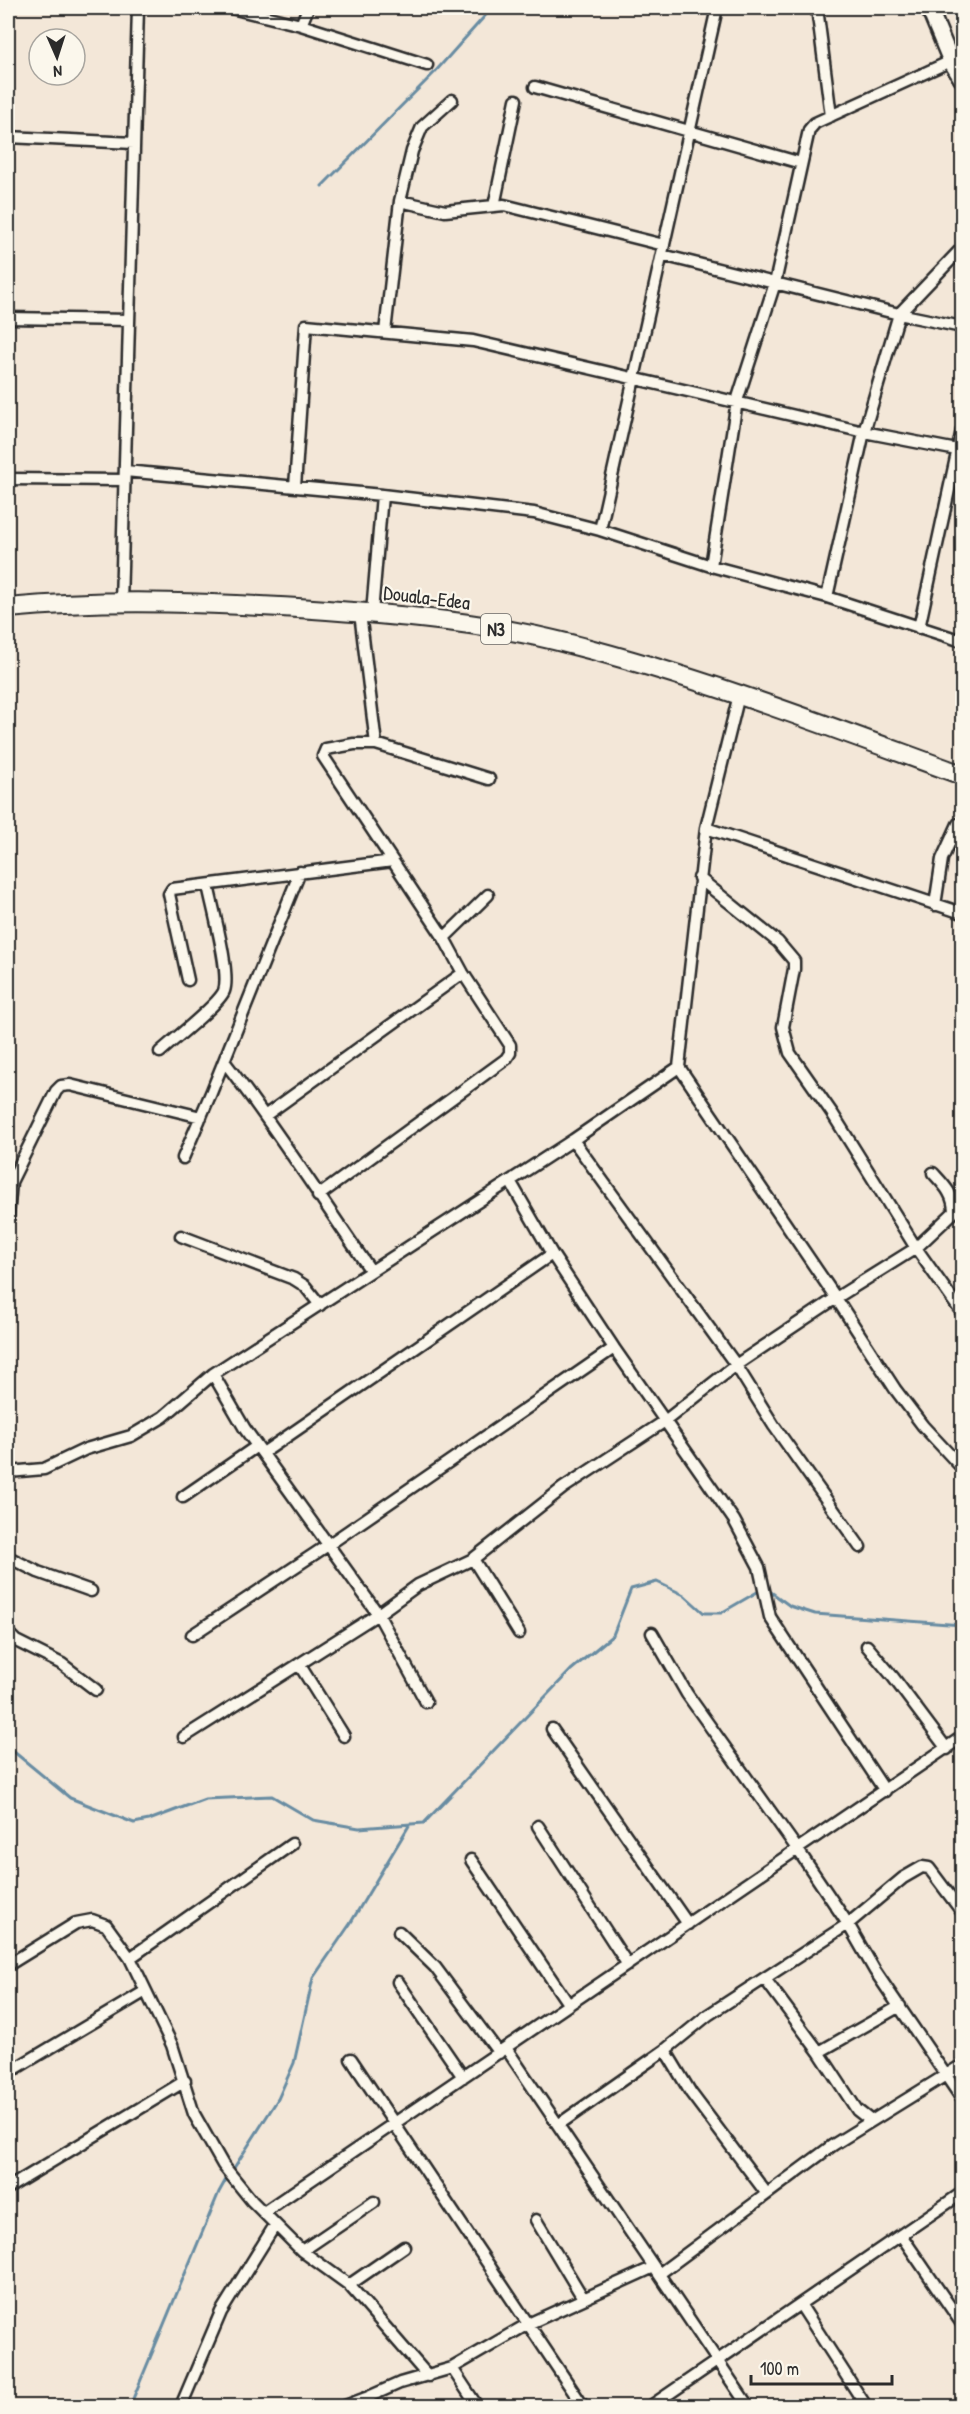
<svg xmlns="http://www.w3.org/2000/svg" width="970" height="2414" font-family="'Patrick Hand',sans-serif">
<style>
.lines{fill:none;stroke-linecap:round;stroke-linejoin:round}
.stream{stroke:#688ca2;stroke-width:3}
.minor-casing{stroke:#2b2b2b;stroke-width:15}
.secondary-casing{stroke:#2b2b2b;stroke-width:20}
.trunk-casing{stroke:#2b2b2b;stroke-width:22}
.minor{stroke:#fbf7ec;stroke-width:10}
.secondary{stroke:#fbf7ec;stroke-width:15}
.trunk{stroke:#fbf7ec;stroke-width:18}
.labels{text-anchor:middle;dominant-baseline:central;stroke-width:4.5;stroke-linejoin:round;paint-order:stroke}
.shield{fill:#fbf7ec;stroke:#696865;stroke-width:1.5}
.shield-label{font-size:18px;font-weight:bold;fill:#2b2b2b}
.street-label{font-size:20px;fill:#2b2b2b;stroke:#fbf7ec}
</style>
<rect width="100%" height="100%" fill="#f3e7d8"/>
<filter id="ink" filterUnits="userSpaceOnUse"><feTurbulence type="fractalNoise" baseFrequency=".0167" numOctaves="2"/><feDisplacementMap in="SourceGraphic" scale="12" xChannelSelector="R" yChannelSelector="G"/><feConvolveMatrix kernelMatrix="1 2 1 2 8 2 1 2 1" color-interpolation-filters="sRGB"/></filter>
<g filter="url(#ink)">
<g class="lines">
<path class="stream" d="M322,186L434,73L492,8
M8,1747L70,1798L134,1823L149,1820L205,1799L272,1796L313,1820L359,1828L424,1823L571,1670L613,1635L631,1589L657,1582L684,1595L704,1613H721L759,1591L771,1592L790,1606L815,1614L962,1625
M232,2171L278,2099L294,2063L313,1978L350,1924L410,1824
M130,2406L219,2192L228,2176"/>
<g class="minor-casing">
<path id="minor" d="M231,8L301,25L427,65
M817,8L831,116
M301,25L308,8
M535,87L801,163
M8,137L134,143
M400,201L445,211L504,205L664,245
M494,206L516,100
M662,255L899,314L962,327
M8,318L129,320
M385,332L400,201L412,151L422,127L452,100
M125,471L382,495L534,513L600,530L711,566L827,597L962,641
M8,479L124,480
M295,487L306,325L473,341L864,432L957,450
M600,530L717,8
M711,566L737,401L775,283L809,130L815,123L951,61
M827,597L864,432L899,314L962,248
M121,603L138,8
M360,613L376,744
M372,613L382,495
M919,628L962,430
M739,695L706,828L679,1067L836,1298L895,1389L923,1426L962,1468
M706,828L962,913
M699,878L778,942L794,961V969L783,1027L790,1053L832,1113L916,1248L962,1313
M935,905L942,859L958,824
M444,938L488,895
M188,980L169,894L172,889L393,861
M160,1052C173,1040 219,1004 224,991C231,973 212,906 208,885
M224,1061C277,1129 322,1201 371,1271
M266,1115L463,973
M573,1140L736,1365L774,1426L860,1547
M183,1158L211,1093L300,872
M510,1181L552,1254L614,1348L734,1520L759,1567L770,1617L885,1791
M318,1196L506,1059L510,1053V1045L463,973L444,938L323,756L326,749L354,744H376L489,779
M8,1217L11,1182L56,1091L61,1086L70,1085L201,1117
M181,1236L294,1279L305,1286L320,1305
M213,1374L245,1429L378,1614L426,1702
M263,1453L552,1254
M8,1472L44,1469L86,1449L131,1436L163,1417L213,1374L573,1140L679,1067
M183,1497L257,1446
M8,1557L38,1572L91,1591
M473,1559L519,1633
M8,1633L16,1641L62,1664L96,1690
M652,1633L687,1694L798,1850L848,1924L875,1971L962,2099
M192,1635L328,1545L614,1348
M867,1646L893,1677L947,1749
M299,1664L344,1736
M552,1729L688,1924
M184,1737L378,1614L418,1585L473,1559L563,1488L665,1421L736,1365L836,1298L916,1248L954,1212C954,1194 944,1185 933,1173
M538,1826L628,1965
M471,1860L569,2005
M399,1932L435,1967L499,2053
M130,1958L292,1844
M8,1965L76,1923L92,1920L106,1925L130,1958L172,2045L194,2114L223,2165L252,2201L302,2251L349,2285L428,2376
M765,1979L819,2052L857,2110L871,2121
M398,1982L463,2077
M506,2048L748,2406
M665,2050L691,2093L767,2194
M819,2052L900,2006
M351,2059L583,2406
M8,2073L144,1992
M558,2125L665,2050L708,2015L848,1924L903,1878L922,1867L929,1868L962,1912
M8,2188L185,2081
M264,2212L962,1737
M536,2220L583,2298
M901,2235L962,2324
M302,2251L374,2202
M659,2274L833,2145L962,2065
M349,2285L404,2247
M800,2304L866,2406
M452,2368L477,2406
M366,2398L400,2383L452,2368L528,2324L654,2267
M181,2406L221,2312L275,2225
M345,2406L366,2398L372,2406
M651,2406L962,2193"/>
</g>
<g class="secondary-casing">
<path id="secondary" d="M929,8L951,61L962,79"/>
</g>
<g class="trunk-casing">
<path id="trunk" d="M8,608C113,598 222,603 327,610C409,616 491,623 570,644C704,678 833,728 962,775"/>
</g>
<use href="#minor" class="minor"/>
<use href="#secondary" class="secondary"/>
<use href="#trunk" class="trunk"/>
</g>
</g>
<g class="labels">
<rect class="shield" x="481" y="614" width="30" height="30" rx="4.5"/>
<g class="shield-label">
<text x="496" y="629">N3</text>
</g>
<g class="street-label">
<text transform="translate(427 597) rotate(7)">Douala-Edea</text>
</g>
</g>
<rect width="970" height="2414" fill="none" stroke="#fbf7ec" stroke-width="30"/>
<rect x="15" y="15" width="940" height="2384" fill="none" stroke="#2b2b2b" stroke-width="2" filter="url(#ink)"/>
<g transform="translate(57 57) rotate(177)"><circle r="28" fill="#fbf7ec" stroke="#a8a59f" stroke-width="1.5"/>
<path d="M0-4.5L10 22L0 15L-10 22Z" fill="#2b2b2b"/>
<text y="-9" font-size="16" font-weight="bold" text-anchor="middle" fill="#2b2b2b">N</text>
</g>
<path d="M751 2375v9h141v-9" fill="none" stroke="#2b2b2b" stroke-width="3"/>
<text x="760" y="2375" font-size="18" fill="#2b2b2b" stroke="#fbf7ec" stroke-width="4.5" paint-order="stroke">100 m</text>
</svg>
